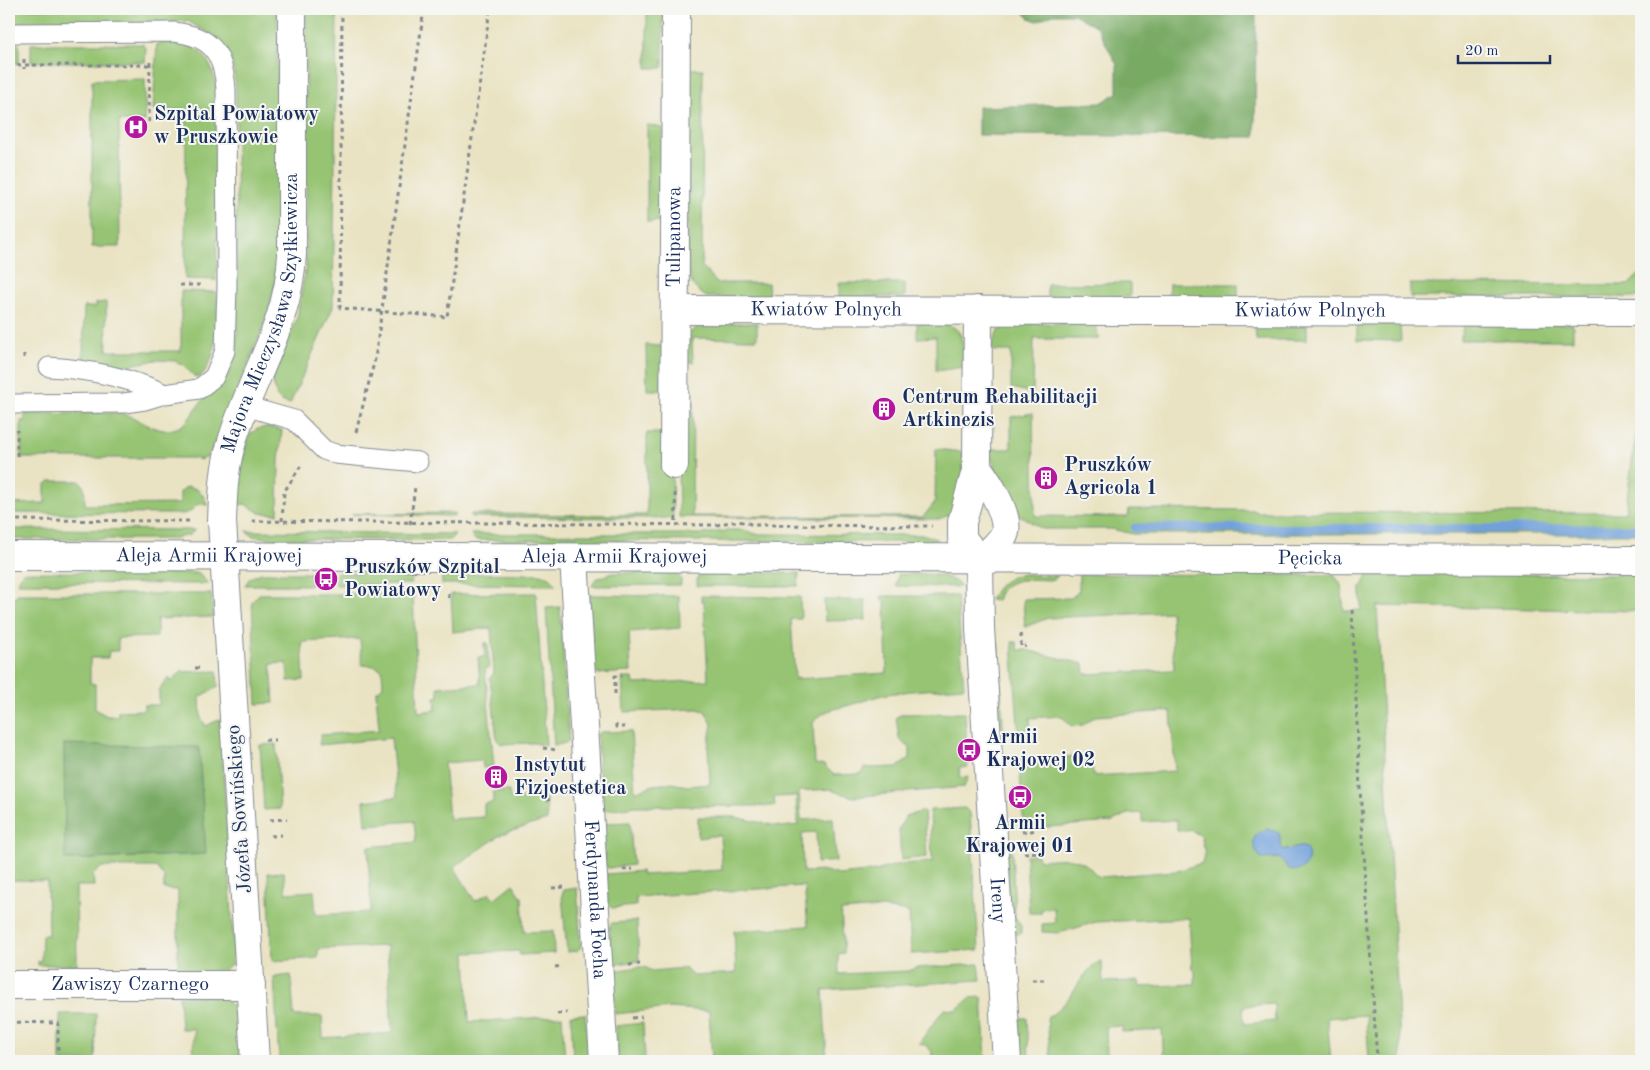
<svg xmlns="http://www.w3.org/2000/svg" width="1650" height="1070" font-family="'Old Standard TT',serif">
<style>
.green{fill:#96c472;stroke:#587a68;fill-rule:evenodd}
.forest{fill:#78aa64;stroke:#4a6c61}
.water{fill:#71a0da;stroke:#46689c}
.lines{fill:none;stroke-linecap:round;stroke-linejoin:round}
.stream{stroke:#71a0da;stroke-width:9}
.service-casing{stroke:#828990;stroke-width:21}
.minor-casing{stroke:#828990;stroke-width:30}
.tertiary-casing{stroke:#828990;stroke-width:30}
.path{stroke:#828990;stroke-width:3;stroke-dasharray:4 4;stroke-linecap:butt}
.service{stroke:#fff;stroke-width:19}
.minor{stroke:#fff;stroke-width:28}
.tertiary{stroke:#fff;stroke-width:28}
.labels{text-anchor:middle;dominant-baseline:central;stroke-width:4;stroke-linejoin:round;paint-order:stroke}
.poi-label{font-size:20px;font-weight:bold;fill:#1b2f5e;stroke:#f6f6f2;text-anchor:start}
.street-label{font-size:20px;fill:#1b2f5e;stroke:#f6f6f2}
</style>
<rect width="100%" height="100%" fill="#f6f6f2"/>
<filter id="ink" filterUnits="userSpaceOnUse"><feTurbulence type="fractalNoise" baseFrequency=".02" numOctaves="2"/><feDisplacementMap in="SourceGraphic" scale="10" xChannelSelector="R" yChannelSelector="G"/><feConvolveMatrix kernelMatrix="1 2 1 2 8 2 1 2 1" color-interpolation-filters="sRGB"/></filter>
<filter id="wash" filterUnits="userSpaceOnUse"><feTurbulence type="fractalNoise" baseFrequency=".0096" numOctaves="4" result="noise"/><feDisplacementMap in="SourceGraphic" scale="20" xChannelSelector="R" yChannelSelector="G"/><feGaussianBlur stdDeviation="1.12" result="paint"/><feColorMatrix in="noise" values="0 0 0 0 0 0 0 0 0 0 0 0 0 0 0 0 0 1.4 0 .05"/><feComposite in="paint" operator="in"/></filter>
<g filter="url(#wash)">
<rect width="100%" height="100%" fill="#eae3c3"/>
<path class="green" d="M9,9H277L278,243L275,285L264,325L216,443L207,457L201,460L195,458H21V421H25V414L117,413C135,414 147,429 164,430C188,430 190,414 202,401C206,397 211,395 214,392C228,378 235,361 237,343L236,88L232,63L219,40L188,21L147,24H9Z
M306,9H337L333,307L290,404L281,401L277,397L272,379L297,318L306,266Z
M647,9H663V68H647Z
M9,43L19,44V63H9Z
M157,43C193,43 208,47 216,85L217,270L215,276L217,280L185,279L186,110H153Z
M31,44H143L146,48L145,62H31Z
M688,69H703L702,267L717,283H768L769,297H706C696,290 689,283 688,270Z
M145,79V121H119L120,247H92V80Z
M647,125L663,128L662,221L647,222Z
M1641,273L1640,297H1410V284L1628,285Z
M839,283H905V297H839Z
M1130,283V297H1047V284Z
M1169,284H1238V298H1168Z
M181,291L217,292C216,320 221,355 200,377H195L183,365L175,361L156,360L116,368L83,362L84,307H96V303L106,302L107,351H181Z
M705,323H757V339L692,338L693,363L684,360C686,338 685,333 705,323Z
M917,323C959,324 963,323 964,367L936,371V337L917,338Z
M1095,323L1099,339H1034L1033,393L1011,388V351H995L991,347L997,332L1007,324Z
M1255,324H1307V340H1256Z
M1357,324H1400L1401,341L1357,340Z
M1464,324H1573V340H1460Z
M646,345L663,346V390H647Z
M1641,396V534H1133L1112,529H1042L1018,514L1011,515L990,454L992,449H1011V417L1033,413L1035,516L1128,517L1129,509L1256,510V512L1625,513Z
M693,400L692,516L923,517L935,502L936,449L963,452V471L954,513L939,519L679,517L678,466L684,401Z
M9,421H13V458H9Z
M267,427L282,430L279,460L278,514L260,513L245,504L237,505L239,473L249,435L257,429Z
M647,433H663L672,466L673,518L471,517V514L647,515Z
M50,481H79C87,486 84,496 85,505L180,504V492L187,487C198,487 204,494 207,505L198,504L190,512L183,514L9,513V504L45,503V485Z
M455,513V516L352,514Z
M9,529L195,530L189,535L170,539H9Z
M731,530H744L756,534L926,535L938,540L924,542L475,540L471,534H703Z
M246,531C316,531 385,534 455,534L450,540L271,539L253,536Z
M23,572L198,573L209,584L17,583Z
M261,573H311V585H245L250,578Z
M336,573H409L412,584L336,585Z
M442,573L541,574L550,577L556,585L442,584Z
M613,573H676L681,578V585L592,586L596,579Z
M701,573H799L798,586H697V579Z
M898,574C918,575 947,570 961,587L896,586Z
M1022,574L1058,576L1054,580C1033,580 1003,574 997,601L990,600C997,585 1005,578 1022,574Z
M1079,574L1334,575L1341,584L1344,611L1361,610V588L1368,574L1641,575V611L1377,606L1401,1061H1369L1366,1015L1327,1018L1331,1061H1249L1248,1054L1217,1056V1061H1164L1162,1030L1122,1032V1026L1106,1027L1107,1055H1101V1061H1051L1047,1018C1075,1001 1076,976 1100,961H1102L1103,982L1139,981L1140,987L1195,984V970L1192,969L1189,918L1096,922L1059,933L1042,932V924L1055,923L1054,908L1041,909V913H1029L1026,855H1038L1039,860C1064,859 1080,853 1096,875L1101,877L1177,871L1202,863L1205,851L1201,836L1191,830L1177,831V820L1142,822V813L1127,814L1111,822L1024,829L1019,763L1091,754L1093,776L1175,771L1171,711L1095,716L1083,725L1071,726L1061,716L1030,718L1031,738L1019,739L1012,642H1017L1018,650H1026L1084,664L1085,674L1174,670L1171,612L1048,618L1025,627L1023,599L1071,598L1079,591ZM1274,1004L1275,1021L1244,1024L1243,1006Z
M536,593L546,746L534,743L501,744L497,740L490,678L494,673L491,628L453,632L451,594Z
M17,594H211L214,617L157,619V637L118,638V651H109L108,658H90V683L95,684V709L107,716H118V711L144,710V705H159V690L168,678L172,681L180,672L217,671L218,687L200,697L201,718L206,726L220,719L234,950L232,964L219,975L178,976V890L164,889V877L156,867H102L93,875L94,886H76L77,965H38V961H41L42,935H48L47,881L9,880V597H17ZM64,744L205,854L66,860Z
M259,594H413L418,712L436,710L435,697H439L438,687L480,684L478,657H485L484,643H488L489,668L485,669L494,766L483,768L482,760L444,763L449,819L484,817V804L493,802V792L509,791L510,799L546,797L547,820L502,834L454,867L475,901L490,893L494,899L513,884L522,897L524,932L553,931L554,953L520,955L519,951L466,953L469,1022L562,1016L565,1061H279L274,977L291,975L294,1016H322L323,1038L392,1033L387,946L318,949V958L272,961L268,873L284,872L286,893L314,891L316,915L371,912L368,847L416,842L414,821L366,825L364,801L397,797L391,738L319,745L321,735L379,730L376,692L383,686L382,670L375,666L362,665L360,639L302,642L304,680L288,681L287,663L271,664L274,703L257,704L252,602Z
M589,595L679,596L680,628L629,632L631,672L598,674L594,671Z
M701,596L800,597L801,619H791L795,679L887,673L885,601L882,600L881,596H957L964,687C941,689 917,690 894,693C877,695 862,702 846,706C829,711 825,709 813,723L815,764L824,765L834,775L860,774L864,768L898,767L910,758V746H906L899,738L896,717L903,714L965,713L968,767L959,768L960,778L968,777L964,787L853,797L833,791V789L799,791L801,820L833,818L836,861L817,863L816,832L802,833L803,872L826,871L838,875L876,871L899,864L932,862L930,810L965,808L970,813L979,950L911,954L909,912L883,908L841,911L844,953L838,954L839,974L909,971L916,968L979,964L981,980L823,990L827,1061H712L709,1011L670,1008L615,1014L612,971L640,967H645L652,971L684,968L693,976L736,973L734,931L808,926L804,886L636,897V906L612,908L608,905L606,874L641,871L642,875L722,870L720,835L698,838V817H735L782,827L798,825L796,796L774,797L775,806H635L606,810L601,805L597,735L601,732L631,731L635,792L653,785L672,783L687,786L710,784L708,747L712,724L705,711L697,709L624,712L622,678H633L634,684L708,680L704,601H701Z
M824,600H865L866,620L825,621Z
M560,607L569,742L554,746L546,608Z
M998,643L1004,740L999,735L993,648Z
M276,744L280,809L264,810L260,745Z
M924,811L927,857L901,860L899,829L906,816Z
M630,822L633,865L608,868L605,866L603,826L607,823Z
M1012,850L1015,917L1021,926V934H1015L1010,929L1006,853Z
M577,888L581,947L577,951L567,952L562,895L564,890Z
M637,921L639,961L617,964L612,961L609,927L612,923Z
M179,996C191,997 211,994 223,999C244,1008 239,1042 240,1061L193,1059L194,1029H181Z
M982,997L986,1061H931L932,1052L927,1046L919,1043L944,1009L956,1010L970,998Z
M60,1014H96L95,1061H60Z
M585,1014L589,1061H573L571,1015Z
M1021,1018H1027L1029,1061H1018L1015,1023Z
M643,1023L645,1059L621,1061L618,1058L616,1026Z
M910,1056L914,1061H871L879,1057Z"/>
<path class="forest" d="M1021,9H1256L1255,137L978,135V107L1101,103L1117,93V65L1097,27L1074,14H1053L1037,21L1029,18Z
M64,744L199,747L206,854L65,860Z"/>
<path class="water" d="M1268,829L1279,833L1282,849C1292,852 1297,844 1306,848L1309,856L1305,867C1289,875 1289,868 1279,858L1262,859C1250,847 1250,833 1268,829Z"/>
<g class="lines">
<path class="stream" d="M1135,528L1641,529"/>
</g>
</g>
<g filter="url(#ink)">
<g class="lines">
<g class="service-casing">
<path id="service" d="M9,33L173,32C211,36 223,52 226,89L227,286L225,351L214,377L199,389L165,394L145,400L124,403L9,404
M49,367C87,369 131,378 165,394
M245,406L294,420L324,450L335,454L418,462"/>
</g>
<g class="minor-casing">
<g id="minor">
<path id="s1" d="M675,310L1641,312"/>
<path d="M978,310L977,467L962,522V538L979,560"/>
<path id="s2" d="M674,465L676,9"/>
<path d="M977,467C987,480 1012,518 1004,535C998,546 988,553 979,560"/>
<path id="s3" d="M574,558L604,1061"/>
<path id="s4" d="M979,560L980,628L1007,1061"/>
<path id="s5" d="M9,985H251"/>
<path id="s6" d="M255,1061L222,521C223,492 224,465 233,438C253,373 289,325 292,254V9"/>
</g>
</g>
<g class="tertiary-casing">
<g id="tertiary">
<path id="s7" d="M9,556L1641,560"/>
</g>
</g>
<path class="path" d="M342,9L340,308L447,317L490,9
M24,59V69
M9,65H150
M149,122L150,58
M180,285H202
M24,358V350
M356,432L375,359L424,9
M17,456V430
M675,493L676,525
M9,520L193,521
M252,521L717,525C730,522 739,519 753,525L932,526
M282,521L284,492L302,464
M410,524L415,487
M449,598V590
M1352,610L1360,789L1377,1061
M1021,634V647L1026,646
M195,668H203
M615,694V676H622
M616,724V727H625
M265,740H276
M543,748L557,750
M1018,760L1032,759
M546,787L552,786
M546,800L553,799
M270,820L287,819
M1022,832L1037,830
M271,836L282,835
M1024,853L1038,852
M623,870L633,869
M552,888L565,887
M629,965L640,964
M555,967L563,966
M1032,980H1045
M557,1014L567,1013
M632,1018L642,1017
M9,1022L58,1023V1061"/>
<use href="#service" class="service"/>
<use href="#minor" class="minor"/>
<use href="#tertiary" class="tertiary"/>
</g>
</g>
<defs>
<g id="hospital-disc" transform="scale(1.25)"><circle r="9.5" fill="#b5179e" stroke="#f6f6f2"/><path d="M-5-5h3v3.5h4V-5h3V5h-3V1.5h-4V5h-3Z" fill="#fff"/></g>
<g id="building-disc" transform="scale(1.25)"><circle r="9.5" fill="#b5179e" stroke="#f6f6f2"/><path d="M-4-6H4V6H1V3H-1V6H-4ZM-2.5-4.3h1.7v1.8h-1.7ZM.8-4.3h1.7v1.8H.8ZM-2.5-1h1.7V.8h-1.7ZM.8-1h1.7V.8H.8Z" fill="#fff"/></g>
<g id="bus-disc" transform="scale(1.25)"><circle r="9.5" fill="#b5179e" stroke="#f6f6f2"/><path d="M-5-6H5V4H4V6H2V4H-2V6H-4V4H-5ZM-3.5-4V0h7V-4ZM-3.5 1.2v1.5H-2V1.2ZM2 1.2v1.5H3.5V1.2Z" fill="#fff"/></g>
</defs>
<g fill-rule="evenodd">
<use href="#hospital-disc" x="136" y="127"/>
<use href="#building-disc" x="884" y="409"/>
<use href="#building-disc" x="1046" y="478"/>
<use href="#bus-disc" x="326" y="579"/>
<use href="#bus-disc" x="969" y="750"/>
<use href="#building-disc" x="496" y="777"/>
<use href="#bus-disc" x="1020" y="797"/>
</g>
<g class="labels">
<g class="poi-label">
<text x="154" y="115">Szpital Powiatowy<tspan x="154" dy="23">w Pruszkowie</tspan></text>
<text x="902" y="398">Centrum Rehabilitacji<tspan x="902" dy="23">Artkinezis</tspan></text>
<text x="1064" y="466">Pruszków<tspan x="1064" dy="23">Agricola 1</tspan></text>
<text x="344" y="568">Pruszków Szpital<tspan x="344" dy="23">Powiatowy</tspan></text>
<text x="986" y="738">Armii<tspan x="986" dy="23">Krajowej 02</tspan></text>
<text x="514" y="766">Instytut<tspan x="514" dy="23">Fizjoestetica</tspan></text>
<text x="1020" y="824" text-anchor="middle">Armii<tspan x="1020" dy="23">Krajowej 01</tspan></text>
</g>
<g class="street-label">
<text stroke="none"><textPath href="#s2" startOffset="228">Tulipanowa</textPath></text>
<text stroke="none"><textPath href="#s1" startOffset="151">Kwiatów Polnych</textPath></text>
<text stroke="none"><textPath href="#s1" startOffset="635">Kwiatów Polnych</textPath></text>
<text stroke="none"><textPath href="#s6" startOffset="755">Majora Mieczysława Szyłkiewicza</textPath></text>
<text stroke="none"><textPath href="#s7" startOffset="200">Aleja Armii Krajowej</textPath></text>
<text stroke="none"><textPath href="#s7" startOffset="605">Aleja Armii Krajowej</textPath></text>
<text stroke="none"><textPath href="#s7" startOffset="1301">Pęcicka</textPath></text>
<text transform="translate(240 809) rotate(-94)">Józefa Sowińskiego</text>
<text stroke="none"><textPath href="#s3" startOffset="342">Ferdynanda Focha</textPath></text>
<text stroke="none"><textPath href="#s4" startOffset="341">Ireny</textPath></text>
<text stroke="none"><textPath href="#s5" startOffset="121">Zawiszy Czarnego</textPath></text>
</g>
</g>
<rect width="1650" height="1070" fill="none" stroke="#f6f6f2" stroke-width="30"/>
<path d="M1458 55v8h92v-8" fill="none" stroke="#1b2f5e" stroke-width="2.5"/>
<text x="1465" y="55" font-size="15" fill="#1b2f5e" stroke="#f6f6f2" stroke-width="4" paint-order="stroke">20 m</text>
</svg>
